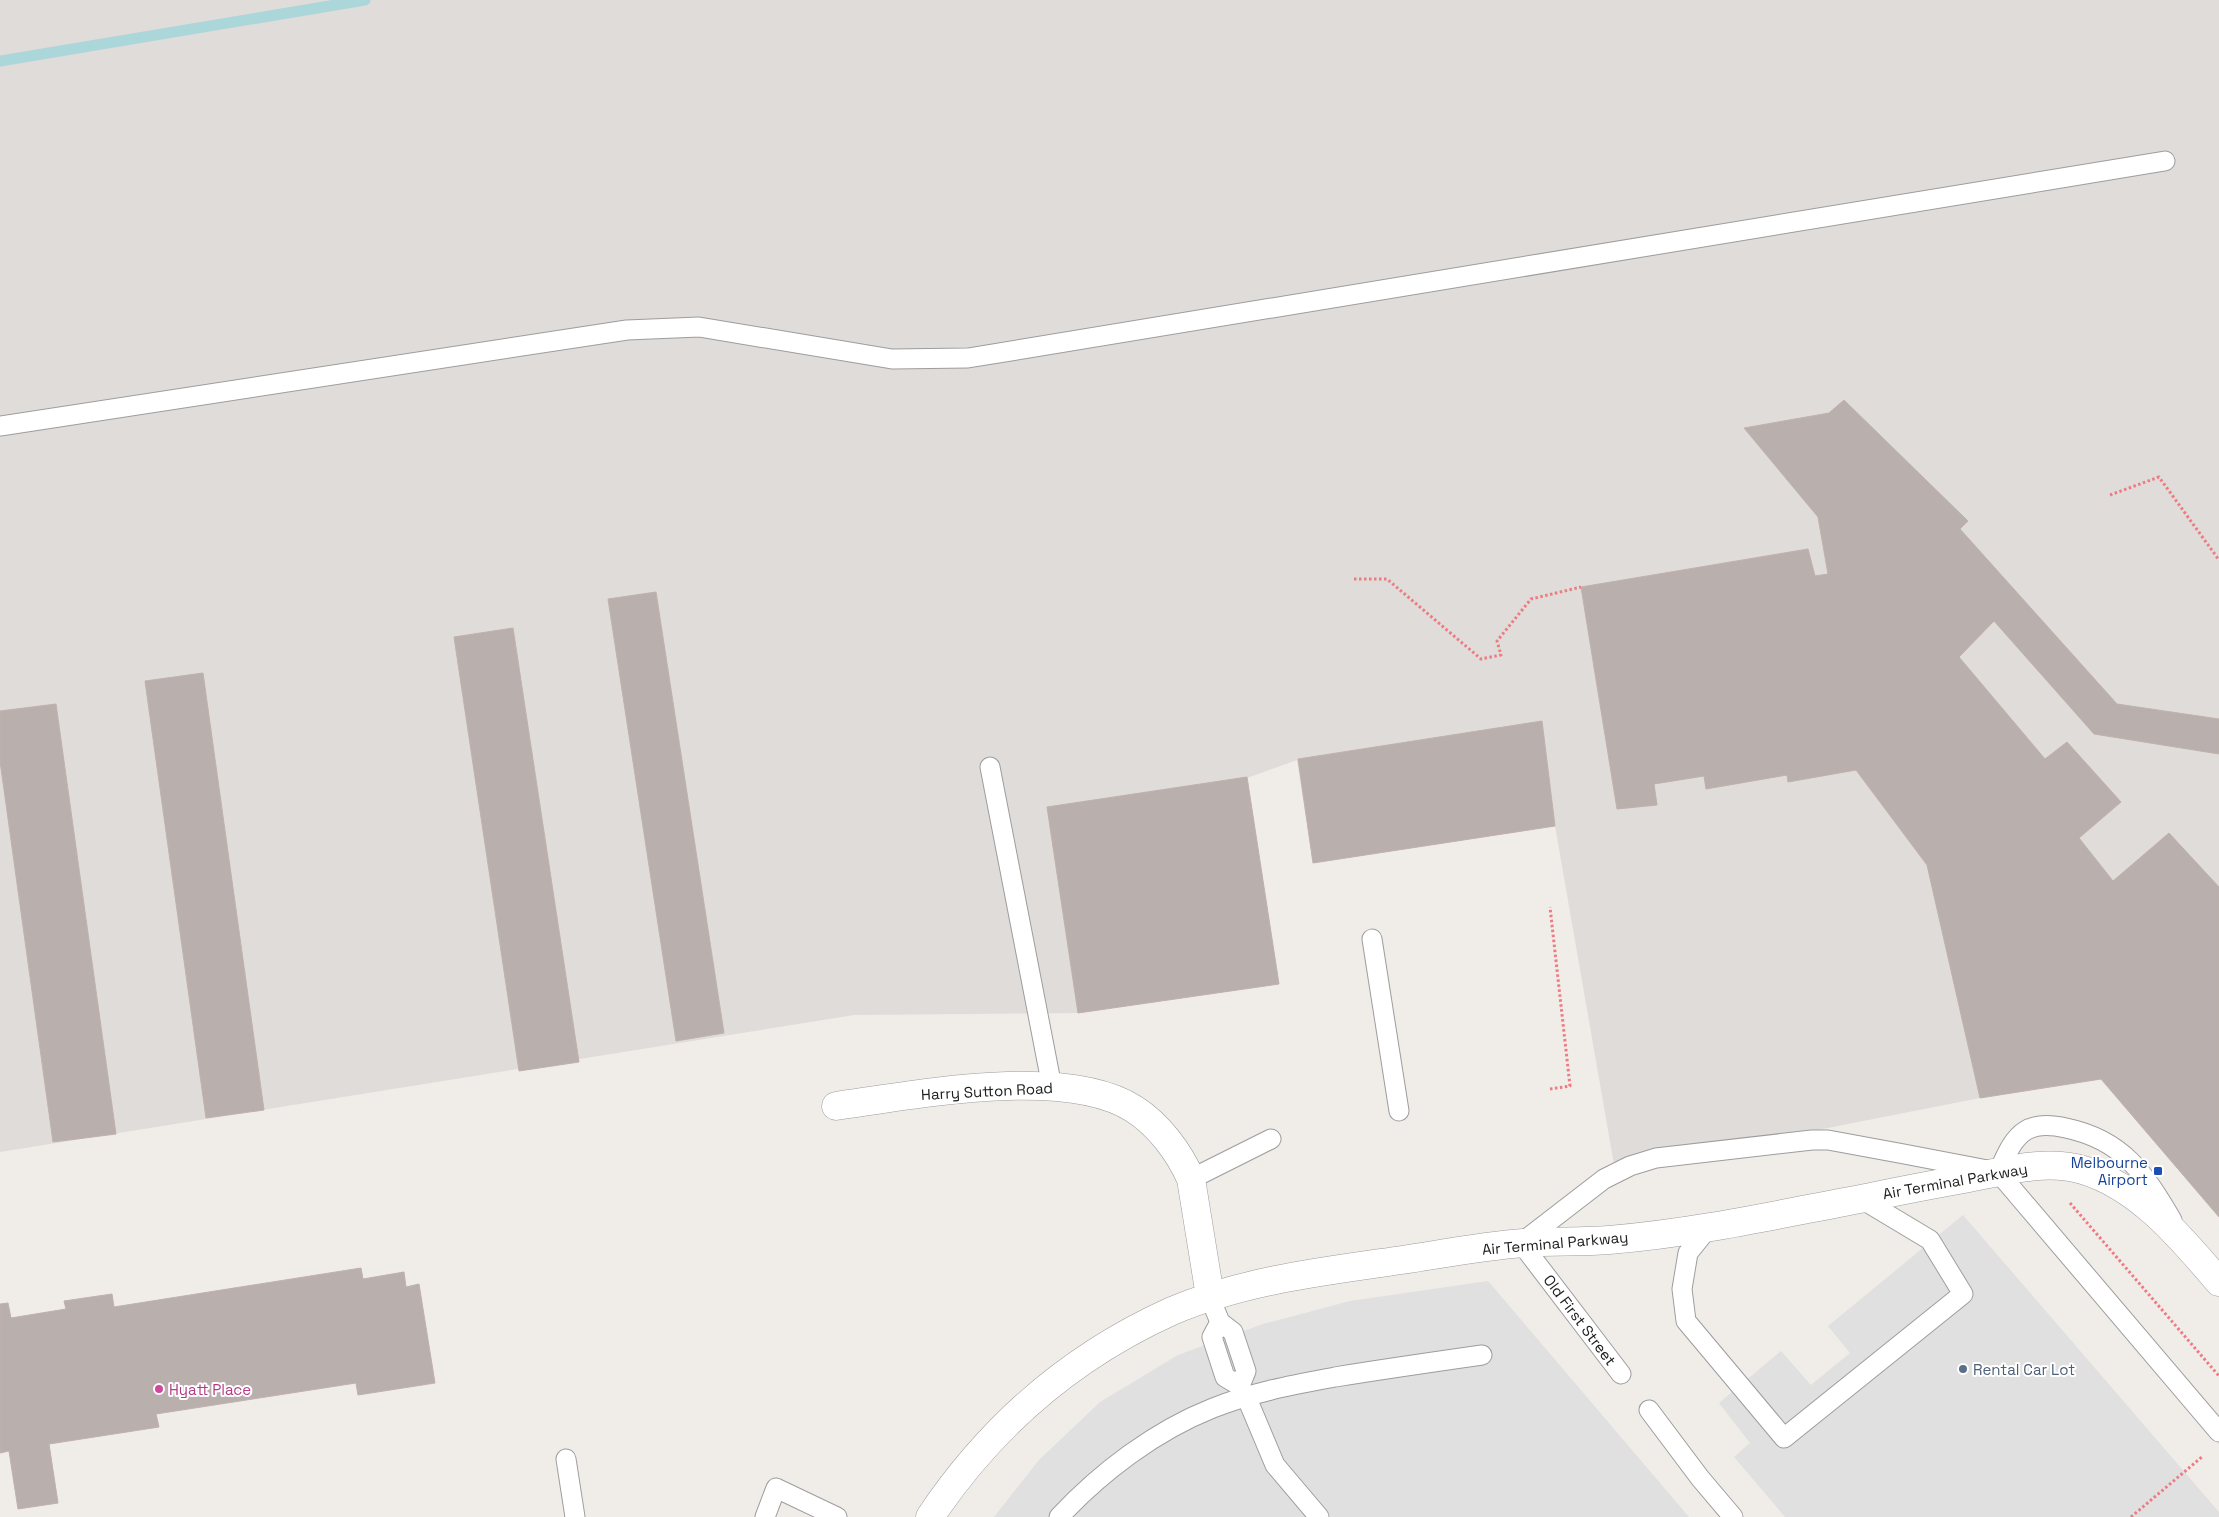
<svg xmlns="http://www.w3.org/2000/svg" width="2219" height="1517" font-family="'Space Grotesk',sans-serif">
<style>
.airport{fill:#dfdcd9}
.parking{fill:#e0e0e0}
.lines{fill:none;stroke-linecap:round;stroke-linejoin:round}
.stream{stroke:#acd7da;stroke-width:11}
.building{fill:#b9b0ad;stroke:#c0b1ab}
.lane-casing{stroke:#9d9d9d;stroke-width:21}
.street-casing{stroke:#9d9d9d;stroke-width:29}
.path{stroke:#ee7a82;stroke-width:3;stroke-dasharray:2.5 2.5;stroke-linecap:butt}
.lane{stroke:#fff;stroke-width:19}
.street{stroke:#fff;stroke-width:28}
.transit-dot{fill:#1a4fb4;stroke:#fff;stroke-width:2}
.service-dot{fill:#5c6f8a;stroke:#fff;stroke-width:2}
.hotel-dot{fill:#d1479c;stroke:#fff;stroke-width:2}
.labels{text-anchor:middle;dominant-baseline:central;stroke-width:4;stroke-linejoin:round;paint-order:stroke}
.street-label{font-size:15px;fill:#202020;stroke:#fff}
.transit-label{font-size:15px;fill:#164399;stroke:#fff;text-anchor:end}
.service-label{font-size:15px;fill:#4e5e75;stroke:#fff;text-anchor:start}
.hotel-label{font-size:15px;fill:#b23c85;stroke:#fff;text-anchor:start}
</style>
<rect width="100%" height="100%" fill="#f0ece8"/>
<path class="airport" d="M0,0H2219V1217L2101,1079L1980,1098L1615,1170L1555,826L1313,863L1297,760L1247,778L1279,984L1078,1013L854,1015L0,1152Z"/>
<path class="parking" d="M1963,1215L2219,1512V1517H1785L1734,1457L1750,1443L1719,1403L1781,1351L1811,1385L1850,1353L1828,1326Z
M1488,1281L1689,1517H994L1039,1460L1100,1402L1178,1355L1263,1324L1350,1301Z"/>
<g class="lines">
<path class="stream" d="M0,61L365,0"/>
</g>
<path class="building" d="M1844,400L1968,521L1960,529L2117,704L2219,719V754L2094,734L1994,621L1959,657L2045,759L2067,742L2121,802L2079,838L2113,881L2169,833L2219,887V1217L2101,1079L1980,1098L1927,865L1856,770L1788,782L1787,775L1706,789L1704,776L1654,784L1657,805L1617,809L1581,587L1808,549L1815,576L1828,574L1818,517L1744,428L1829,413Z
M656,592L724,1033L676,1041L608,599Z
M513,628L579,1062L519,1071L454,637Z
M203,673L264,1110L206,1118L145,681Z
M56,704L116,1134L53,1142L0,761V711Z
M1542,721L1555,826L1313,863L1298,759Z
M1247,777L1279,984L1078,1013L1047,807Z
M361,1268L363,1279L404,1272L406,1287L419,1284L435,1383L358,1395L356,1383L156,1414L159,1427L49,1444L58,1503L18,1509L9,1451L0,1453V1304L8,1303L11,1318L66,1309L64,1301L112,1294L114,1307Z"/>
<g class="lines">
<g class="lane-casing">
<path id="lane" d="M0,426L627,330L699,327L892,359L968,358L2165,161
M990,767L1052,1087
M1372,939L1399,1111
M1998,1172C2005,1159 2011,1140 2025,1131C2037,1123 2053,1125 2066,1128C2123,1140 2144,1173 2172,1220
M1191,1179L1271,1139
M1709,1227L1688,1253L1682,1289L1686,1321L1784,1438L1963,1294L1930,1240L1860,1198
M1215,1310L1220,1322L1233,1332L1246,1371L1240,1386
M1220,1322L1212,1337L1225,1377L1240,1386L1246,1396L1275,1465L1319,1517
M1621,1374L1521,1243L1604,1179L1630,1166L1656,1158L1812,1140H1828L1904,1154L1998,1172L2219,1432
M1649,1410L1700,1478L1733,1517
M566,1459L575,1517
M765,1517L776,1488L837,1517
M1059,1517C1101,1472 1155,1431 1213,1408C1253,1392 1293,1385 1335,1377C1384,1369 1433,1362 1482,1355"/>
</g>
<g class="street-casing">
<path id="street" d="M836,1106C914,1095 1066,1065 1134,1109C1159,1125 1179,1152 1191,1179L1210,1296
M930,1517C991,1426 1072,1356 1172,1311C1245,1280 1325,1271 1402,1260C1442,1254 1483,1246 1523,1243C1552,1241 1581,1242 1609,1240C1697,1233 1784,1213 1871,1197C1903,1190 1936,1184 1969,1178C2005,1171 2046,1159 2083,1170C2140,1187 2182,1239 2219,1282"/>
</g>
<path class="path" d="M2110,495L2159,477L2219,560
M1354,579H1387L1481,659L1501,655L1497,641L1531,599L1581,587
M1550,1089L1570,1086L1550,907
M2070,1203L2219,1376
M2131,1517L2203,1456"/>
<use href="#lane" class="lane"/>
<use href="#street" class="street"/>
</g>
<rect class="transit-dot" x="2153" y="1166" width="10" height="10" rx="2.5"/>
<circle class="service-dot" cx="1963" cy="1369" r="5"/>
<circle class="hotel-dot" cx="159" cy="1389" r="5"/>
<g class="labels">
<g class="street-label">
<text transform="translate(987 1091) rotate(-3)">Harry Sutton Road</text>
<text transform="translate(1955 1181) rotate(-10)">Air Terminal Parkway</text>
<text transform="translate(1555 1243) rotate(-5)">Air Terminal Parkway</text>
<text transform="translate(1580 1320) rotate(53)">Old First Street</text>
</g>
<g class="transit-label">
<text x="2148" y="1162">Melbourne<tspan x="2148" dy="17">Airport</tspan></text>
</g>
<g class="service-label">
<text x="1973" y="1369">Rental Car Lot</text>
</g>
<g class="hotel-label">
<text x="169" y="1389">Hyatt Place</text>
</g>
</g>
</svg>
